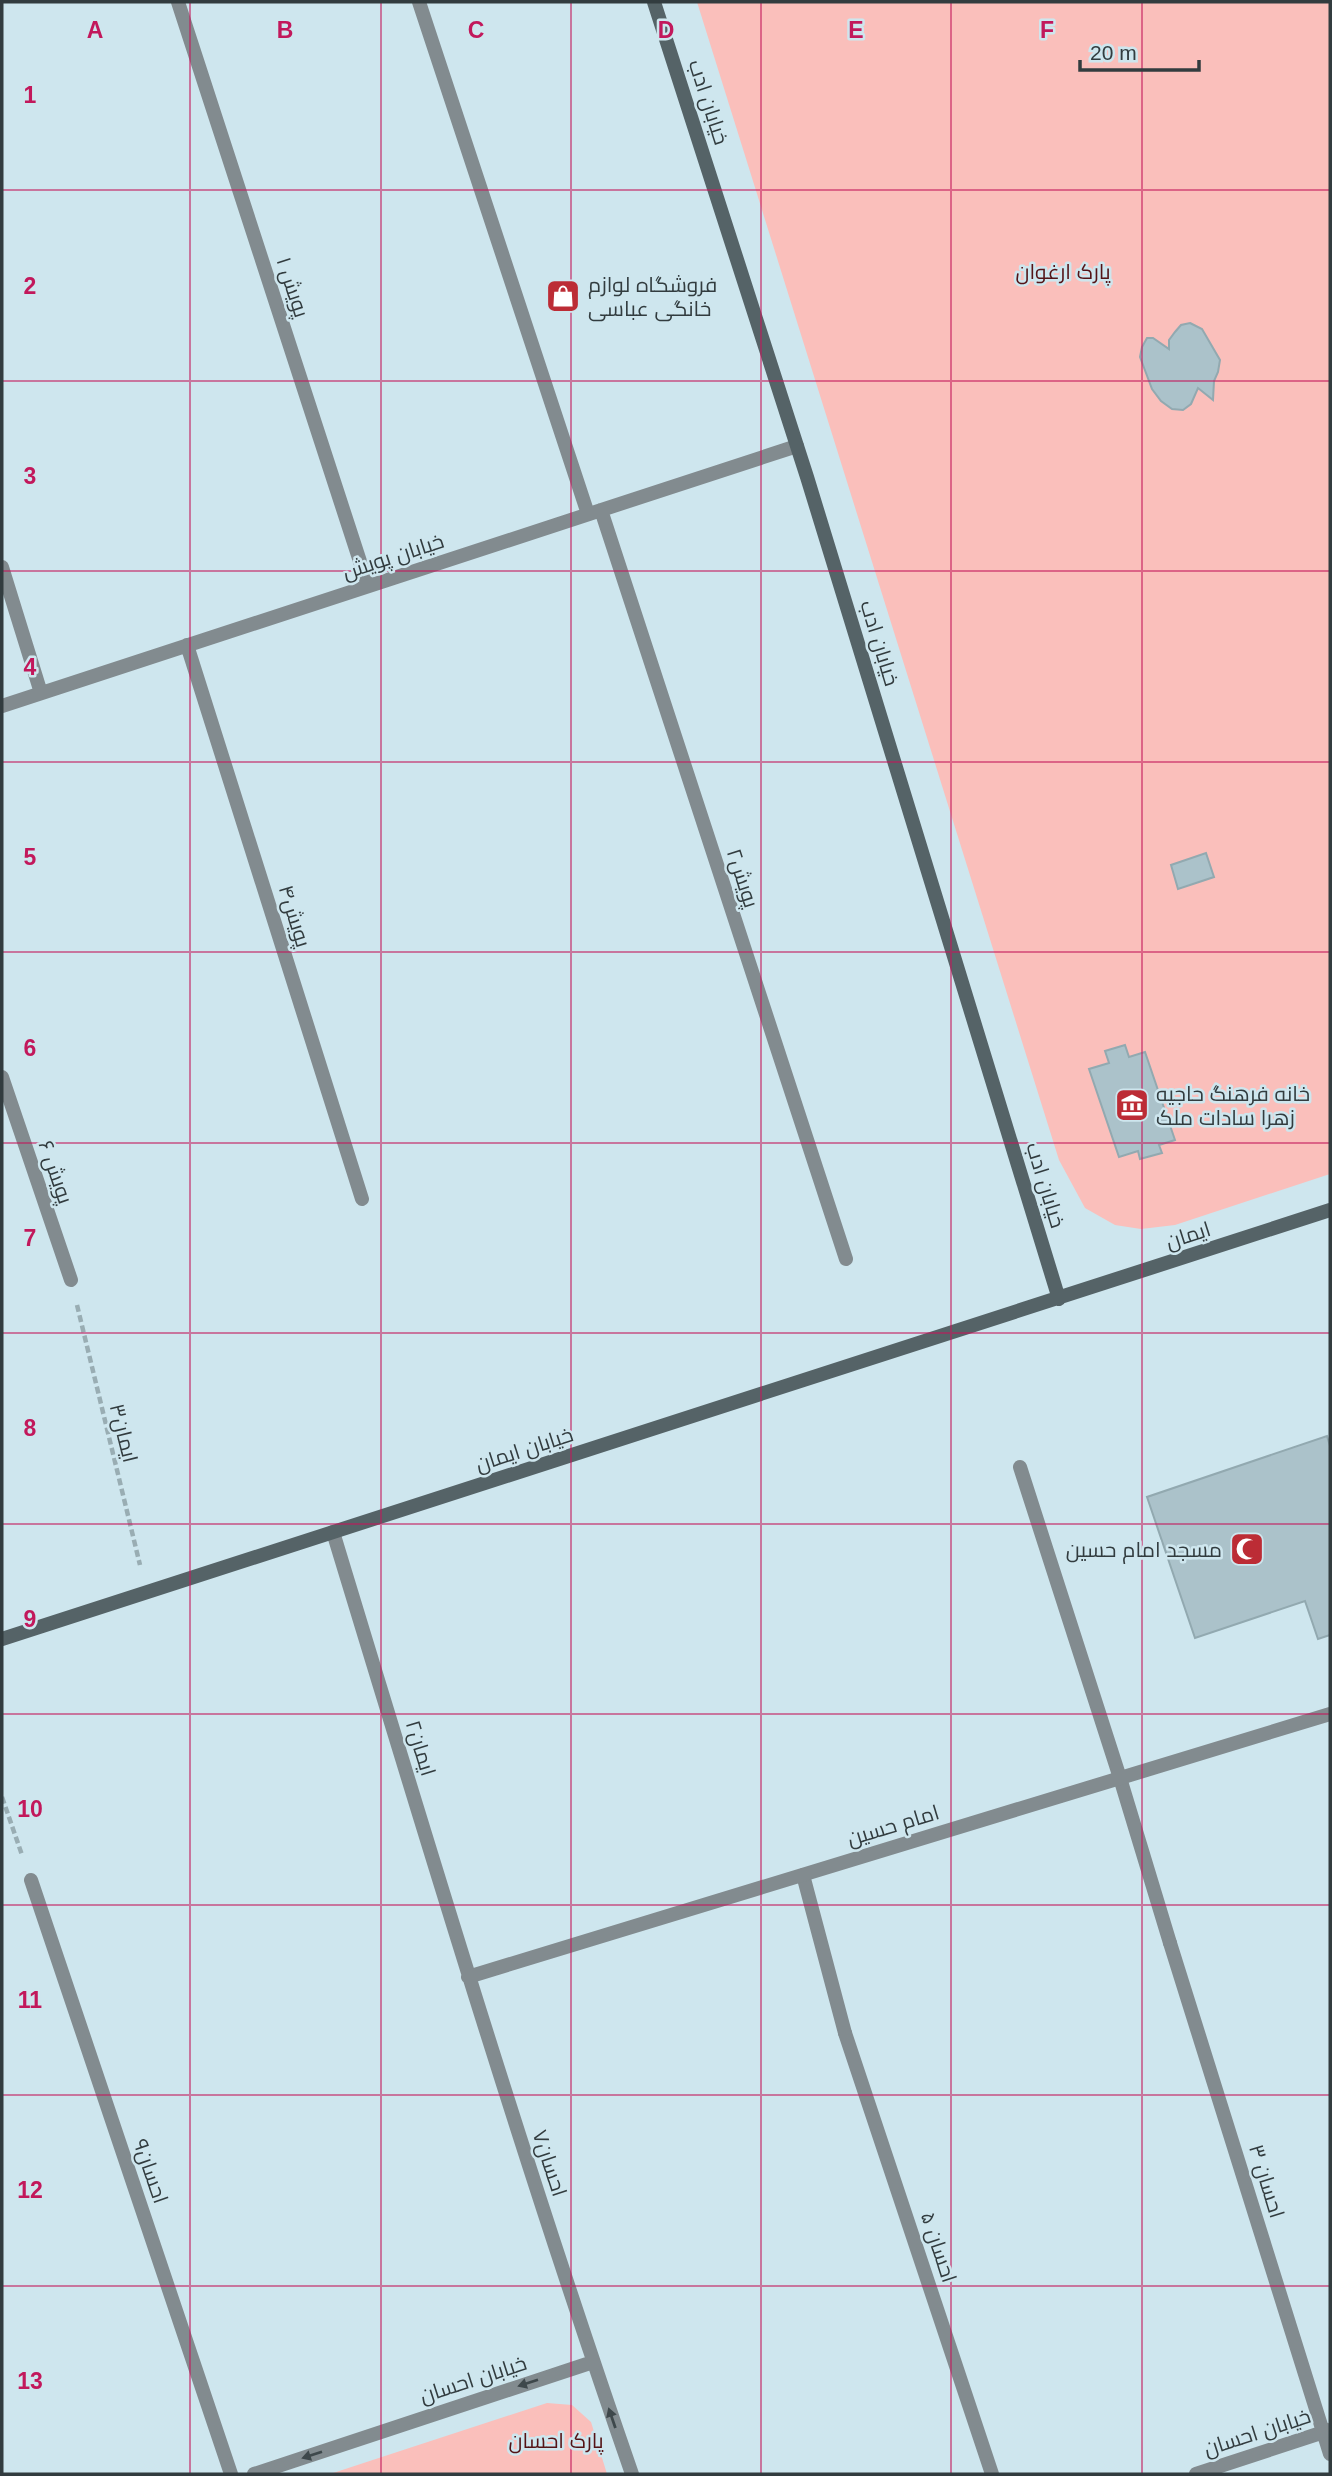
<svg xmlns="http://www.w3.org/2000/svg" width="1332" height="2476" font-family="Arial,Cairo,sans-serif">
<style>
.green{fill:#fabfbb}
.building{fill:#abc2ca;stroke:#92a9b0;stroke-width:2}
.lines{fill:none;stroke-linecap:round;stroke-linejoin:round}
.path{stroke:#99adb3;stroke-width:4.5;stroke-dasharray:7 3.5;stroke-linecap:butt}
.lane{stroke:#828b8f;stroke-width:14}
.street{stroke:#828b8f;stroke-width:14}
.secondary{stroke:#556367;stroke-width:14}
.oneway{fill:#3e484b}
.grid{fill:none;stroke:#c2185b;stroke-width:2;stroke-opacity:0.55}
.labels{text-anchor:middle;dominant-baseline:central;stroke-width:5;stroke-linejoin:round;paint-order:stroke}
.street-label{font-size:21px;fill:#323c3f;stroke:#cee6ee}
.park-label{font-size:21px;fill:#541316;stroke:#cee6ee}
.poi-label{font-size:21px;fill:#323c3f;stroke:#cee6ee;text-anchor:start}
.grid-label{font-size:23px;text-anchor:middle;font-weight:bold;fill:#c2185b;stroke:#cee6ee;stroke-width:5;stroke-linejoin:round;paint-order:stroke}
</style>
<rect width="100%" height="100%" fill="#cee6ee"/>
<path class="green" d="M697,2H1330V1174L1175,1225L1141,1229L1115,1225L1085,1208L1059,1160Z
M547,2403L572,2405L591,2422L607,2474H330Z"/>
<path class="building" d="M1190,323L1202,329L1220,360L1218,372L1214,381L1213,400L1198,388L1191,404L1183,410L1172,409L1161,401L1152,389L1140,357L1142,347L1147,338H1153L1169,349V340L1175,332L1181,325Z
M1206,853L1214,877L1178,889L1171,865Z
M1125,1045L1129,1057L1145,1052L1175,1140L1159,1145L1162,1153L1140,1159L1138,1151L1119,1157L1089,1069L1109,1063L1105,1051Z
M1327,1436L1330,1446V1635L1318,1639L1305,1601L1195,1638L1147,1497Z"/>
<g class="lines">
<path class="path" d="M77,1305L140,1565
M2,1797L22,1855"/>
<path class="lane" d="M1120,1778L1170,1943
M803,1875L845,2033"/>
<path class="street" d="M178,2L368,586
M419,2L588,514
M601,510L846,1259
M2,567L41,693
M187,645L362,1199
M2,706L797,446
M2,1077L71,1280
M1020,1467L1120,1778
M333,1532C429,1848 524,2163 632,2474
M31,1880L231,2474
M1170,1943L1330,2454
M468,1977L1330,1714
M845,2033L992,2474
M254,2474L593,2362
M1196,2474L1330,2430"/>
<path class="secondary" d="M654,2L807,477L1059,1299
M2,1639L1330,1210"/>
</g>
<defs><path id="oneway-solid" d="M-6-.8H1V-3.2L6.5 0L1 3.2V.8H-6Z" transform="scale(1.75)"/></defs>
<g class="oneway">
<use href="#oneway-solid" transform="translate(528 2383) rotate(162)"/>
<use href="#oneway-solid" transform="translate(612 2418) rotate(-109)"/>
<use href="#oneway-solid" transform="translate(312 2455) rotate(162)"/>
</g>
<path class="grid" d="M190,2V2474M381,2V2474M571,2V2474M761,2V2474M951,2V2474M1142,2V2474M2,190H1330M2,381H1330M2,571H1330M2,762H1330M2,952H1330M2,1143H1330M2,1333H1330M2,1524H1330M2,1714H1330M2,1905H1330M2,2095H1330M2,2286H1330"/>
<defs>
<g id="shop-square" transform="scale(1.75)"><rect x="-9" y="-9" width="18" height="18" rx="4" fill="#bc2c35" stroke="#cee6ee"/><path d="M-5-2.5h2.3a2.7 3.5 0 0 1 5.4 0H5L5.5 6h-11ZM-1.5-2.5h3a1.5 2.3 0 0 0-3 0Z" fill="#fff"/></g>
<g id="museum-square" transform="scale(1.75)"><rect x="-9" y="-9" width="18" height="18" rx="4" fill="#bc2c35" stroke="#cee6ee"/><path d="M0-6L6-3V-2H-6V-3ZM-5-1h2V3h-2ZM-1-1h2V3h-2ZM3-1h2V3H3ZM-6 4H6V6H-6Z" fill="#fff"/></g>
<g id="mosque-square" transform="scale(1.75)"><rect x="-9" y="-9" width="18" height="18" rx="4" fill="#bc2c35" stroke="#cee6ee"/><path d="M3.5-4.9A6 6 0 1 0 3.5 4.9A5 5 0 1 1 3.5-4.9Z" fill="#fff"/></g>
</defs>
<g fill-rule="evenodd">
<use href="#shop-square" x="563" y="296"/>
<use href="#museum-square" x="1132" y="1105"/>
<use href="#mosque-square" x="1247" y="1549"/>
</g>
<g class="labels">
<g class="street-label">
<text transform="translate(709 102) rotate(72)">خیابان ادب</text>
<text transform="translate(293 287) rotate(72)">پویش ۱</text>
<text transform="translate(393 556) rotate(-18)">خیابان پویش</text>
<text transform="translate(880 643) rotate(73)">خیابان ادب</text>
<text transform="translate(743 878) rotate(72)">پویش۲</text>
<text transform="translate(295 916) rotate(73)">پویش۴</text>
<text transform="translate(56 1172) rotate(71)">پویش ۶</text>
<text transform="translate(1046 1185) rotate(73)">خیابان ادب</text>
<text transform="translate(1188 1235) rotate(-18)">ایمان</text>
<text transform="translate(124 1433) rotate(76)">ایمان۳</text>
<text transform="translate(524 1449) rotate(-18)">خیابان ایمان</text>
<text transform="translate(421 1748) rotate(73)">ایمان۲</text>
<text transform="translate(893 1825) rotate(-17)">امام حسین</text>
<text transform="translate(550 2163) rotate(72)">احسان۷</text>
<text transform="translate(151 2171) rotate(71)">احسان۹</text>
<text transform="translate(1267 2181) rotate(73)">احسان ۳</text>
<text transform="translate(939 2247) rotate(72)">احسان ۵</text>
<text transform="translate(473 2379) rotate(-18)">خیابان احسان</text>
<text transform="translate(1257 2432) rotate(-18)">خیابان احسان</text>
</g>
<g class="park-label">
<text x="1063" y="271">پارک ارغوان</text>
<text x="556" y="2440">پارک احسان</text>
</g>
<g class="poi-label">
<text x="588" y="284">فروشگاه لوازم<tspan x="588" dy="24">خانگی عباسی</tspan></text>
<text x="1156" y="1093">خانه فرهنگ حاجیه<tspan x="1156" dy="24">زهرا سادات ملک</tspan></text>
<text x="1222" y="1549" text-anchor="end">مسجد امام حسین</text>
</g>
</g>
<g class="grid-label">
<text x="95" y="38">A</text>
<text x="285" y="38">B</text>
<text x="476" y="38">C</text>
<text x="666" y="38">D</text>
<text x="856" y="38">E</text>
<text x="1047" y="38">F</text>
<text x="30" y="103">1</text>
<text x="30" y="294">2</text>
<text x="30" y="484">3</text>
<text x="30" y="675">4</text>
<text x="30" y="865">5</text>
<text x="30" y="1056">6</text>
<text x="30" y="1246">7</text>
<text x="30" y="1436">8</text>
<text x="30" y="1627">9</text>
<text x="30" y="1817">10</text>
<text x="30" y="2008">11</text>
<text x="30" y="2198">12</text>
<text x="30" y="2389">13</text>
</g>
<rect width="1332" height="2476" fill="none" stroke="#323c3f" stroke-width="7"/>
<path d="M1080 60v10h119v-10" fill="none" stroke="#323c3f" stroke-width="3.5"/>
<text x="1090" y="60" font-size="21" fill="#323c3f" stroke="#cee6ee" stroke-width="5" paint-order="stroke">20 m</text>
</svg>
